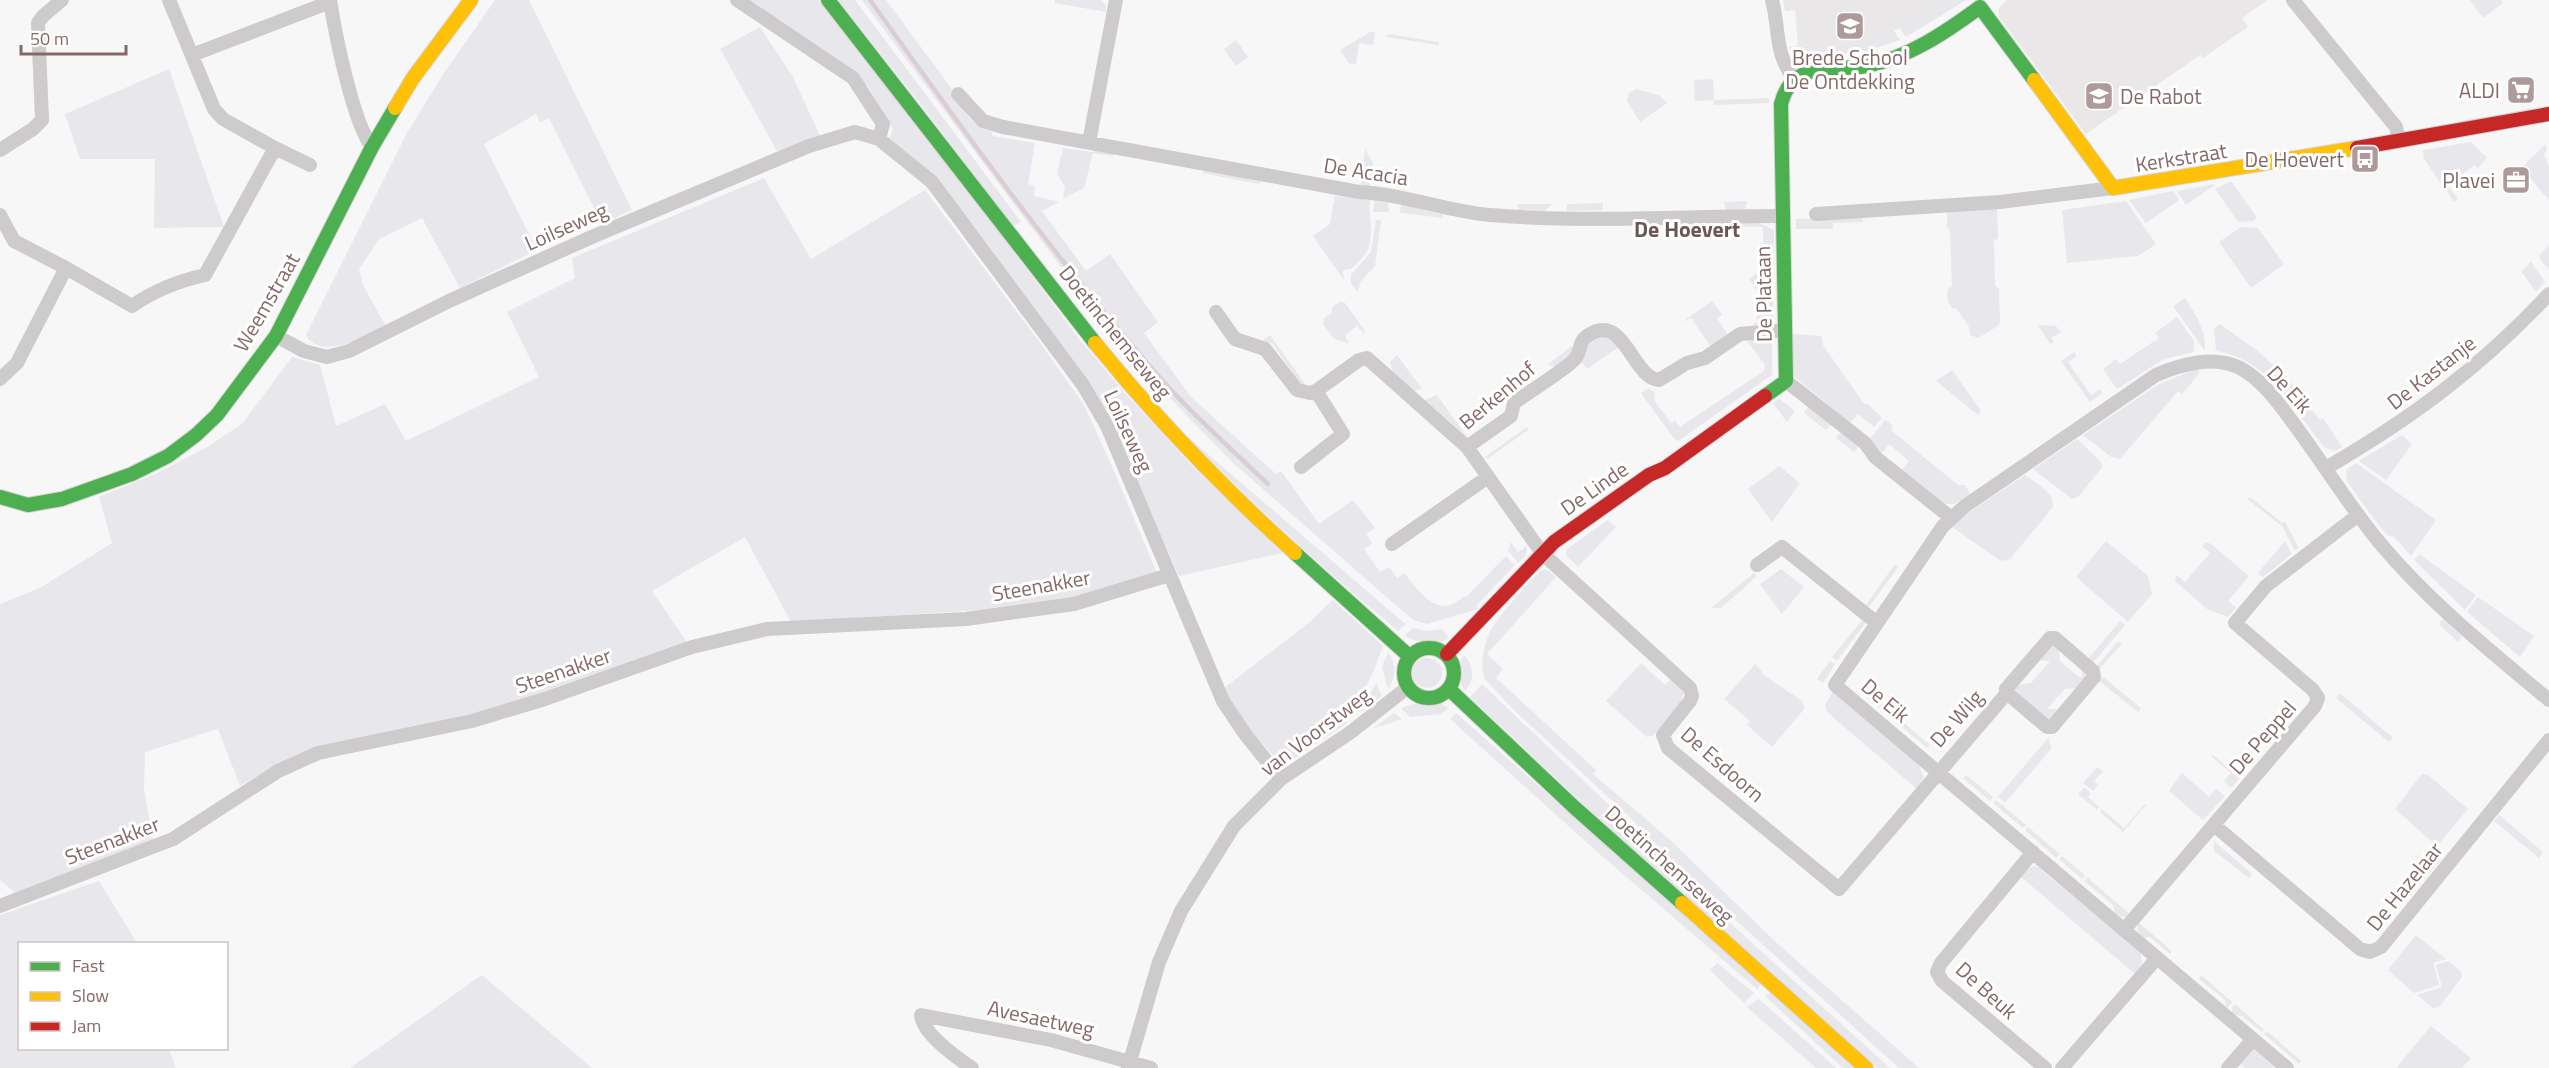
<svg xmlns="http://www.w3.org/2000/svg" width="2549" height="1068" font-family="'Titillium Web',sans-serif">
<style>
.built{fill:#eae7e8}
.green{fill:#e8e7ec}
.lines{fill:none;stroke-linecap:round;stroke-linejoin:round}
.stream{stroke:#daced2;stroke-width:4.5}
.fast-casing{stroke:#d7d4d5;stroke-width:16}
.slow-casing{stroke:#d7d4d5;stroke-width:16}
.jam-casing{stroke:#d7d4d5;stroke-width:16}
.street{stroke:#cdcbcb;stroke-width:14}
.fast{stroke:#4caf50;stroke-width:14}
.slow{stroke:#ffc107;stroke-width:14}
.jam{stroke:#c62828;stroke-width:14}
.labels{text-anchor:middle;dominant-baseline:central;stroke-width:6;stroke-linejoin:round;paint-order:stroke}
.poi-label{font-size:21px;fill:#876868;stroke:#fff;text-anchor:end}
.street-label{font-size:21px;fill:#876868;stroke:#fff}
.neighbourhood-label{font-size:22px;font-weight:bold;fill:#6c5656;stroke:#fff}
</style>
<rect width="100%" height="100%" fill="#f7f7f8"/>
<path class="built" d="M1783,0H1944V1L1909,24L1894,31L1892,28L1865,38L1866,41L1850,45L1848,42L1813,50L1812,45L1798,46L1795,10L1785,11Z
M2007,0H2266V1L2242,18L2248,27L2203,58L2200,55L2086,134L1999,17L1998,9Z"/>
<path class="green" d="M495,0H529L632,210L602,224L549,118L540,122L536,114L484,144L537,250L460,288L422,218L379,239L359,269L363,285L387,328C368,336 319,361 306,335L407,133L444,73Z
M748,0H818L973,197L1079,339L1124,392L1195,469L1282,553L1179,576L1101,403L1081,370L954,207L890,138L893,129L869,88L859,77Z
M838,0H855L1021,222L1013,226L919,102Z
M862,0H886L952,89L950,92L970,119L982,128L992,132V136L1035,143L1028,184L1035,186L1034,196L1059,202L1042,211L1086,271L1110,254L1158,322L1144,333L1191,397L1276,474L1281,471L1319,524L1353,500L1375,528L1366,534L1372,543L1364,549L1380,572L1389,567L1397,578L1404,573C1420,591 1438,622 1464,596L1466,597L1506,556L1515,565L1476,606L1478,609L1427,624L1413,620L1233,463L1159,387L1087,302Z
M1055,0H1101L1106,5V12L1055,3Z
M1944,0H1966L1906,37L1899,27L1909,24Z
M2470,0H2501L2503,3L2483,18Z
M760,27L793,77L820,136L777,151L720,49Z
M1892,28L1900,40L1863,52L1798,58L1792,55L1789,47L1813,45L1814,50L1849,42L1850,45L1865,41V38Z
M1370,32H1375L1373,45L1359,43L1356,64L1349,63L1340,50Z
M1388,34L1439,42L1438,45L1387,37Z
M1236,40L1248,57L1236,66L1224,49Z
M169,69L224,227L154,228L155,159H80L65,114Z
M1713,79L1714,100L1769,98V103L1714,105L1713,100L1695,101L1694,80Z
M1636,89L1659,95L1667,103L1640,122L1627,101L1629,93Z
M2471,142L2487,158L2478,168L2475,165L2448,185L2458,199L2454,202L2424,159L2423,150Z
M2545,145L2547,148L2544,155L2549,167V200L2521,168Z
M1063,148L1093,152L1094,149L1114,152L1113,156L1093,153L1084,188L1063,199L1065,187L1057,174Z
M1365,149L1373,163L1369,187L1361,185Z
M1205,170L1260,181L1259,184L1202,173Z
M764,178L811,259L925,190L1038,340L1084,405L1114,471L1157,573L1075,597L1011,608L791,622L745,537L652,591L688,644L552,692L433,724L314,749L268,769L240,786L218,729L145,752L144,789L154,844L17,894L0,880V604L40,588L112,543L99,497L155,474L207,447L242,424L292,357L320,365L336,426L385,404L406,441L539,377L507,312L575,278L572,258Z
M2231,181L2257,218L2253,221L2238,222L2215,189Z
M2216,184L2186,205L2177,191Z
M2173,191L2179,200L2146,223L2129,200Z
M1335,196L1370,200C1368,215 1375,237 1367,251C1363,258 1356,264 1351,269L1343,270L1344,280L1313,236L1330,224Z
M1375,200L1388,202L1389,212H1373Z
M1747,201L1745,210H1726L1724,202Z
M2126,201L2156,244L2138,256L2067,263L2062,210Z
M1603,203V210L1567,211V204Z
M1401,204L1443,215V218L1400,213Z
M1517,204H1553L1544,211L1519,210Z
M1997,207L1998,238L1994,241L1995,285L1999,289L2000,322L1998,326L1978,338L1970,335L1969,327L1957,309L1952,308L1947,299L1948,289L1952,286L1950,231L1947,227V211Z
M1862,216L1863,222L1833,223V229H1796V219Z
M1376,220H1381L1375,266L1360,282L1358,293L1351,283V275L1371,252Z
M1706,222H1757L1774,230L1773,322L1750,327L1758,321L1756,317L1769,308L1749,279L1763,269V227L1703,226Z
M2241,227L2258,228L2284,264L2251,288L2219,242Z
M2549,245V269L2541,261L2539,255Z
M2531,262L2545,282L2536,292L2521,271Z
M2185,298C2196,315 2206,330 2205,351L2173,306Z
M1712,301L1722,315L1717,318L1728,335L1711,347L1691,318L1681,323Z
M1340,302L1345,303L1365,331L1364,334L1357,326L1345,335L1349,344L1333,338L1323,324L1324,318L1332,313V307Z
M2177,317L2194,341V352L2164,359L2117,389L2103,369L2116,359L2120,364L2159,338L2155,333Z
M2220,324L2259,352L2284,375L2274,383C2257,366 2240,355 2216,351L2214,329Z
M2038,325L2056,326L2061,332L2051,338L2054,342L2050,344Z
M1792,334L1821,336L1823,345L1864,404H1868L1882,418L1874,427L1858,414L1850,423L1796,378L1793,375Z
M1270,335L1308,388L1292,378L1293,373L1272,343L1261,342Z
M1597,336H1603L1620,346L1587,369L1581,361L1583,348Z
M1754,337L1772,342V375L1678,441L1675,440L1641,393L1649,388L1655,393L1654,400L1671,423L1675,421L1680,427L1764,371L1765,365L1745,338Z
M1572,346L1574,352L1556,367L1549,365L1548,364Z
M2074,352L2077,356L2068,362L2091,395L2100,389L2103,393L2090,402L2061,361Z
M1397,355L1422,389L1414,391L1393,372L1390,362Z
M2196,369H2199V374L2182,394L2178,391L2120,459L2111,457L2083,435L2159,384Z
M1952,370L1981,411L1978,415L1936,381Z
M2286,376L2320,420L2323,418L2342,447L2335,451L2325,448L2276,385Z
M1437,395L1467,437L1425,400Z
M1779,398L1795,411L1787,422L1773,403Z
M1809,406L1831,424L1826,430L1804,413Z
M1885,420L1892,425V431L1958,485H1965L1970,494L1954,504H1945L1902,470L1909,461L1889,444L1881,454L1870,439Z
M1527,427L1528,430L1487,459L1485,457Z
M1841,431L1859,446L1854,452L1836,438Z
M1182,432L1403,622L1406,624L1398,631C1322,568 1251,502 1182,432Z
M2402,435L2412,444L2386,480L2359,461Z
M2077,439L2099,460L2103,466L2079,496L2072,499L2033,469Z
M2356,463L2436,520L2411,556L2394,537L2387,535L2370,514L2347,481L2346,470Z
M1779,466L1800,483L1772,522L1748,489Z
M2025,475C2035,483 2055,492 2053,507L2010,559L2002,561L1998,559L1952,527L1970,512Z
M2250,497L2282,523L2285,522L2299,548L2295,551L2282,526L2247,499Z
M1608,520L1616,527L1578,567L1566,555L1567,549Z
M2106,541L2148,576L2152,594L2128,622L2076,577Z
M2285,541L2292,554L2263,577L2258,573Z
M1511,542L1518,552L1527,546L1526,555L1518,563L1508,550Z
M2206,542L2211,544L2249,576L2228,601L2236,608L2228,617L2207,609L2175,581L2176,575L2185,582L2210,553L2202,546Z
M2419,554L2476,595L2465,610L2414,560Z
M1895,564L1898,567L1869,607L1866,605Z
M1781,569L1804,587L1782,614L1760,584Z
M1542,570H1548L1556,577L1487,654L1503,669L1496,678L1596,770L1593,774L1668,838L1780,946L1919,1068H1899L1678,868L1630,817L1514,710L1485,679C1479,666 1484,645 1490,632C1495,621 1531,578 1542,570Z
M1754,573L1757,576L1721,608H1711Z
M2478,597L2534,636L2520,657L2467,612Z
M1333,600L1383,646L1371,677L1346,724L1286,764L1280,763L1243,723L1224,688L1305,626Z
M1863,619L1866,622L1837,661L1832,657Z
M2443,619L2462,637L2458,642L2439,624Z
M2120,621L2125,625L2093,663L2088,659Z
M1413,628L1427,631L1442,629L1449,638C1438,646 1416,642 1404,636Z
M2118,641L2122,644L2099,669L2096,667Z
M2052,645L2058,646L2060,661L2079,677H2082V666L2088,677L2080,688L2065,689L2047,709H2062L2054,718L2048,721L2011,690L2016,685L2031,683L2050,661L2036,660Z
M1388,652C1397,664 1396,677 1388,689L1382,667Z
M1464,655C1474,667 1476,679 1465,691C1456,680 1457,666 1464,655Z
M1412 673a15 15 0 1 1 30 0a15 15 0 1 1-30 0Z
M1830,661L1835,664L1823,683L1817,679Z
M1641,663L1665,685L1672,678L1684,692L1680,704L1654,735L1647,737L1606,701Z
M1755,664L1762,671L1761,673L1802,701L1805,708L1772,747L1747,725L1750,721L1724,699Z
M2103,677L2141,708L2138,712L2098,680Z
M1376,683L1382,696L1360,713Z
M1482,684L1630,825L1667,866L1890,1068H1877L1592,812L1470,697Z
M1865,690L1930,745L1927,748L1862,693Z
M1833,691L1918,763L1924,777L1917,789L1828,713L1825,705Z
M2340,693L2393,738L2389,742L2336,698Z
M1412,704H1441L1449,708L1440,714L1410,717L1401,708Z
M1394,713L1402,719L1372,729Z
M1456,713L1761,982L1758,990L1595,850L1450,719Z
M2049,737L2051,749L2005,803L1998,797Z
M2213,755L2240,778L2231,788L2224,781L2231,773L2212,757Z
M2097,767L2103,771L2094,781L2098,785L2093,791L2083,783Z
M2182,773L2209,797L2216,789L2225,796L2203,820L2169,791Z
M2422,774L2428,775L2468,809L2437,846L2395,809Z
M1966,775L1993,797L1990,801L1963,778Z
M2084,787L2091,793L2088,797L2099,807L2097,810L2078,794Z
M1996,800L2026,825L2023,828L1993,803Z
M2145,804L2146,805L2123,832L2100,812L2102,809L2124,828Z
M2499,815L2543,852L2539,858L2494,821Z
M2028,827L2060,854L2056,858L2025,830Z
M2214,841L2252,874L2249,878L2214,851Z
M2062,856L2085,875L2082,879L2059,859Z
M2439,857L2441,859L2409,898L2405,895Z
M2034,866L2042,868L2041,870L2140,951L2142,962L2135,974L2020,876L2027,869Z
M2087,877L2131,915L2123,917L2115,915L2113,905L2084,881Z
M99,881L137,943L20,944V1048L169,1049L176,1068H0V915Z
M2138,922L2172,951L2170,954L2150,937L2143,938L2138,931Z
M2416,935L2446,959L2433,963L2439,985L2414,993L2388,970Z
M2449,961L2461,972L2462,977L2439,1007L2433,1008L2417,995L2442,987L2436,965Z
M1717,963L1754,993L1744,1003L1710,970Z
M482,975L592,1068H350Z
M2201,975L2232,1002L2226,1009L2225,1000L2199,979Z
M1773,992L1855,1068H1843L1765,996Z
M1759,999L1836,1068H1816L1747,1007Z
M2235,1004L2264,1030L2262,1032L2242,1016L2232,1014V1007Z
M2431,1026L2471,1058L2462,1068H2396Z
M2267,1031L2301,1061L2299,1064L2264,1034Z
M2252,1048L2275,1068H2244L2240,1062Z"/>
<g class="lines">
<path class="stream" d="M870,0C962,129 1056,260 1161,379C1194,416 1232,450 1268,484"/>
<g class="fast-casing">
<path id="fast" d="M828,0L1095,343
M1765,396L1786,381L1781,104C1784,92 1790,81 1802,75C1821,65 1845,70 1866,66C1908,58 1946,32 1980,7L2034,80
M0,497L28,505L62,499L132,474L168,456L196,435L217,415L276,336L372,147L395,108
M1295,553L1409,656
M1404 673a25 25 0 1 1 50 0a25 25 0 1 1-50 0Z
M1449,689L1574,807L1682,903"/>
</g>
<g class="slow-casing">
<path id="slow" d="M2034,80L2113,188L2357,148
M395,108L413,78L471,0
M1095,343C1156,418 1223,488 1295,553
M1682,903L1866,1068"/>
</g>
<g class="jam-casing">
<path id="jam" d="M2357,148L2549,114
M1447,654L1554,542L1649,475L1665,468L1765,396"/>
</g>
<path class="street" d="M330,0C335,33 353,123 372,147
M737,0L853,78L883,124L879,139
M1772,0C1780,31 1774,52 1794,79
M2293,0L2396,127L2399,141
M192,55L330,2
M958,94L983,121L1003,127L1359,192C1404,194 1445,211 1490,215C1587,223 1686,216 1784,216
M1089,142L1116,0
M275,148L310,165
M0,150L33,129L42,120L38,23L43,16L62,0
M1816,214L2000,202L2113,188
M0,215L14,241L66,268L17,363L0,379
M66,268L132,306C155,290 178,281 205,275L275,148L223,119L214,109L169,0
M1216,312L1235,339L1265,349L1297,390L1310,393L1316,391L1359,360L1367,358L1467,447L1542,553L1690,688L1692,696L1690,701L1663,735L1668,748L1839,889L2007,693L2006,689L2050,638H2055L2093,671L2094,677L2052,727H2047L2007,693
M276,336L304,351L327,357L349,351L449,301L594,236L809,146L855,132L879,139L932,182L1083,385L1107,426L1223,701L1245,734L1281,779
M1786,381L1865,443L1875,457L1950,517
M1467,447L1511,416L1514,403C1528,392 1564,371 1575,359C1583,349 1576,341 1592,333C1625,316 1633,378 1659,380L1687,363L1705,358L1740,334L1785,330
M1301,467L1343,434L1316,391
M2326,468C2412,418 2481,367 2549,294
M1392,544L1488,477
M1757,565L1782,547L1877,623
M2214,825L2360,949L2370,952L2381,947L2549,740
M2033,852L1941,963L1937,972L1942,981L2045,1068
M0,906L173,839L278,771L318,753L472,721L545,699L692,647L767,629L966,619L1074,604L1169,575
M2124,930L2315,706L2318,698L2313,690L2235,623L2266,586L2358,515
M972,1068C957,1058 922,1033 921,1015L1051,1040L1151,1068
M1128,1068L1159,962L1181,911L1234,826L1281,779L1351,732L1408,687
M2062,1068L2157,958
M2228,1068L2253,1039
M2287,1068L1835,685L1943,526L1965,506L2156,375C2182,364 2213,355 2240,368C2261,379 2277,401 2291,420C2321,460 2347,503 2379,542C2429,602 2489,650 2549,700"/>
<use href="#fast" class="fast"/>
<use href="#slow" class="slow"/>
<use href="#jam" class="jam"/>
</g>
<defs>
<g id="school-square" transform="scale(1.5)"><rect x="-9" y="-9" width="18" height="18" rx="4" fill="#ae9a9a" stroke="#fff"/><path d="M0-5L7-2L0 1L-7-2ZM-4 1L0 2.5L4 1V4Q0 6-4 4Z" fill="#fff"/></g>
<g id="supermarket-square" transform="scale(1.5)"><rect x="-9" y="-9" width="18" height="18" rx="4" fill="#ae9a9a" stroke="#fff"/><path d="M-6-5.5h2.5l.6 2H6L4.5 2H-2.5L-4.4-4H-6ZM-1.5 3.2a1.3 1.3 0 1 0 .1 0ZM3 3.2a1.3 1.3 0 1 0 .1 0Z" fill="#fff"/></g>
<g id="bus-square" transform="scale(1.5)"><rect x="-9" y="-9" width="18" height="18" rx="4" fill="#ae9a9a" stroke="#fff"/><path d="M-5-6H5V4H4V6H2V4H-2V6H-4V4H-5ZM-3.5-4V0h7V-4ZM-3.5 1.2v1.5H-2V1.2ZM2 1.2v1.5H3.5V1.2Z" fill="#fff"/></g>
<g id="office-square" transform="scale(1.5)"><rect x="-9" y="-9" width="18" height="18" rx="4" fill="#ae9a9a" stroke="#fff"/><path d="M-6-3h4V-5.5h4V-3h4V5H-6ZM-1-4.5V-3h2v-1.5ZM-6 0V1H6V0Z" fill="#fff"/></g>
</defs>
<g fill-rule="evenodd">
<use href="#school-square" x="1850" y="26"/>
<use href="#supermarket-square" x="2521" y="90"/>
<use href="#school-square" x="2099" y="96"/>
<use href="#bus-square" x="2365" y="159"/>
<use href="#office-square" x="2516" y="180"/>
</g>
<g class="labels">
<g class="poi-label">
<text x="1850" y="57" text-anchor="middle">Brede School<tspan x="1850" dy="24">De Ontdekking</tspan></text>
<text x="2500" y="90">ALDI</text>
<text x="2120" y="96" text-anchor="start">De Rabot</text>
<text x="2344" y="159">De Hoevert</text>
<text x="2495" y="180">Plavei</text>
</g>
<g class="street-label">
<text transform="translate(2181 157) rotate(-9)">Kerkstraat</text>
<text transform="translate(1366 171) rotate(9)">De Acacia</text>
<text transform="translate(566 226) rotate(-24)">Loilseweg</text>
<text transform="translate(1763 294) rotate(-91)">De Plataan</text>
<text transform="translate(266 302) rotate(-60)">Weemstraat</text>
<text transform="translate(1116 332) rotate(51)">Doetinchemseweg</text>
<text transform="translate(2431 372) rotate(-38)">De Kastanje</text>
<text transform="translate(2290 389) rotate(48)">De Eik</text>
<text transform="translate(1497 395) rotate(-40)">Berkenhof</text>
<text transform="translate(1129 431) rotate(65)">Loilseweg</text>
<text transform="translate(1594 488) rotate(-35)">De Linde</text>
<text transform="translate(1041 585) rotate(-10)">Steenakker</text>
<text transform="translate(563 670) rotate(-19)">Steenakker</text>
<text transform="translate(1886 700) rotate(40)">De Eik</text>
<text transform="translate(1956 718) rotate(-49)">De Wilg</text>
<text transform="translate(1315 731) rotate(-37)">van Voorstweg</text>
<text transform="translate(2262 737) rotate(-49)">De Peppel</text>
<text transform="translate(1723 764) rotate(41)">De Esdoorn</text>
<text transform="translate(112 840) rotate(-21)">Steenakker</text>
<text transform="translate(1670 864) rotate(42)">Doetinchemseweg</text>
<text transform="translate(2404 886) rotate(-51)">De Hazelaar</text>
<text transform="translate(1987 990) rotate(42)">De Beuk</text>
<text transform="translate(1041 1018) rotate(12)">Avesaetweg</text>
</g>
<g class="neighbourhood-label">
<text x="1687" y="229">De Hoevert</text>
</g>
</g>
<rect x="18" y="942" width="210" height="108" fill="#ffffff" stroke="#cfc3c3" stroke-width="1.5"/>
<rect x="30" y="962" width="30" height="9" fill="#4caf50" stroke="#cfc3c3" stroke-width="1.5"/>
<text x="72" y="972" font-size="18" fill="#876868">Fast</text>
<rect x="30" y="992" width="30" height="9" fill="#ffc107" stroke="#cfc3c3" stroke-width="1.5"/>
<text x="72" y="1002" font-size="18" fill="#876868">Slow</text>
<rect x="30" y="1022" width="30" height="9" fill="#c62828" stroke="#cfc3c3" stroke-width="1.5"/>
<text x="72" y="1032" font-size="18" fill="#876868">Jam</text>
<path d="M21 45v9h105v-9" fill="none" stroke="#876868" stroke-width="3"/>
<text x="30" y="45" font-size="18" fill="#876868" stroke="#ffffff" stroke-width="4.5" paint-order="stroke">50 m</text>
</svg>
